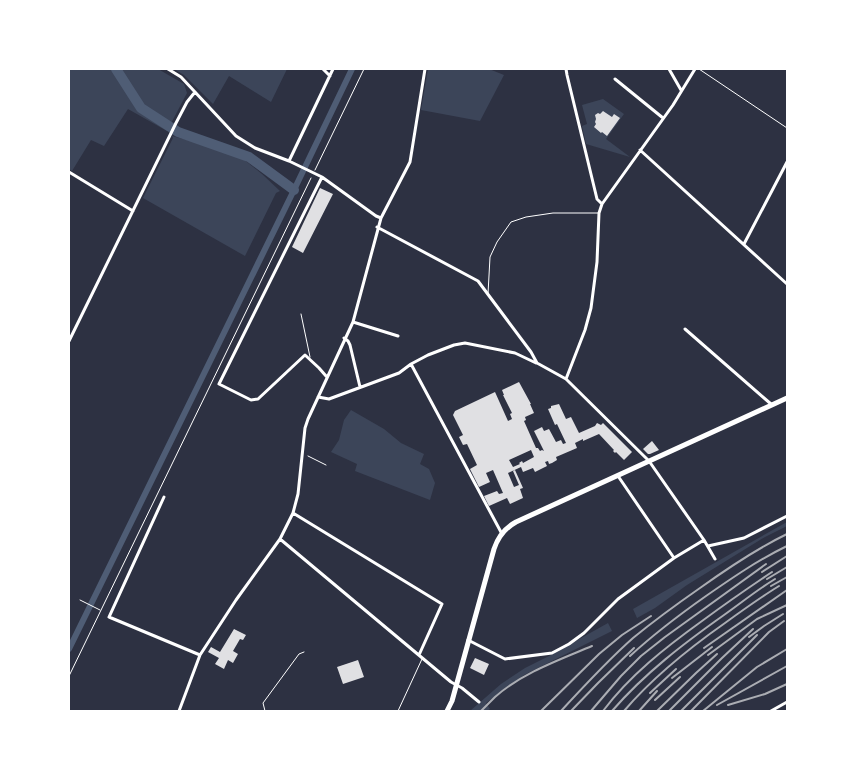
<svg xmlns="http://www.w3.org/2000/svg" width="856" height="780" font-family="'PT Sans Narrow',sans-serif">
<style>
.green{fill:#3c4559}
.lines{fill:none;stroke-linecap:round;stroke-linejoin:round}
.canal{stroke:#4f5d75;stroke-width:6}
.river{stroke:#4f5d75;stroke-width:10}
.building{fill:#e0e0e3;fill-rule:evenodd}
.path{stroke:#fff;stroke-width:1}
.service{stroke:#fff;stroke-width:1}
.minor{stroke:#fff;stroke-width:3}
.primary{stroke:#fff;stroke-width:5}
.rail{stroke:#abadb3;stroke-width:2}
</style>
<rect width="100%" height="100%" fill="#2d3142"/>
<path class="green" d="M69,69H158L184,84L187,93L167,131L128,109L104,146L91,140L72,171L69,169Z
M174,69H287L271,102L229,76L213,104L184,75Z
M428,69H489L504,75L480,121L421,110Z
M603,99L624,114L606,139L630,157L586,144L582,126L587,124L582,105Z
M172,136L236,153L262,174L280,191L276,193L245,256L143,198L173,138Z
M351,410L384,429L401,443L424,454L420,464L429,469L435,483L430,500L355,471L357,464L331,452L339,440L344,420Z
M787,522V526L765,537L687,585L655,608L637,618L633,609Z
M608,623L612,631L524,675L486,703L490,709L487,711H470L501,684L525,668L549,656Z"/>
<g class="lines">
<path class="canal" d="M69,649L294,190L352,69"/>
<path class="river" d="M116,69L141,108L178,132L249,157L294,190"/>
</g>
<path class="building" d="M603,111L612,117L614,114L620,118L607,136L602,132L601,133L594,127L596,124L595,122L596,119L595,115L598,113L600,114Z
M320,188L333,194L303,253L292,247Z
M519,382L531,404H530L534,413L525,417L526,420L524,421L536,448H538L540,451L542,450L544,451L534,431L542,427L544,431L549,429L556,442L561,440L563,444L566,443L557,424L555,425L548,409L551,408V406L559,404L566,419L571,417L579,433L595,426L597,423L601,425L603,423L632,452L624,460L616,452L615,453L613,451L614,450L599,434L583,441V439L575,443L577,448L556,457L557,460L552,463L549,464L548,461L545,462L547,466L535,472L533,468L523,472L521,467L508,473L514,487L519,485L513,471L515,470L523,488L520,489L523,498L510,504L507,498L489,506L484,496L497,491L499,494L503,493L493,470L486,473L490,482L479,487L470,469L477,465L467,444L463,445L459,437L463,435L453,415L455,411L495,392L508,421L512,419L510,414L512,413L503,395H504L502,390ZM531,450L534,457L523,463L522,461L519,463L520,464L513,467L509,460Z
M652,441L659,450L650,454H648L643,449Z
M234,629L246,635L243,640L240,639L233,651L238,654L233,663L228,660L224,669L215,664L219,658L208,652L211,647L220,652Z
M475,658L489,664L484,675L470,668Z
M358,660L364,677L343,684L337,667Z"/>
<g class="lines">
<path class="path" d="M699,69L787,128
M315,170L364,69
M308,456L326,465
M80,600L100,610
M69,676L311,178"/>
<path class="service" d="M488,294L490,257L497,242L511,222L526,217L553,213H598
M301,314L310,357
M265,711L263,703L299,654L304,652
M398,711L422,659"/>
<path class="minor" d="M168,69L181,77L236,136L255,148L289,161L322,177L376,216L381,218
M323,69L330,76
M566,69L567,75L597,199L602,204
M669,69L681,90
M615,79L663,118
M640,150L787,284
M289,161L333,69
M69,172L133,211
M322,177L219,384L251,400L258,399L305,355L319,368L326,376
M377,227L478,281L531,352L537,363L566,379L649,461L704,540L715,559
M744,244L787,162
M353,322L398,336
M685,329L771,404
M344,338L348,341L350,345L360,387
M69,341L176,123L187,102L195,92
M411,364L502,534
M566,379L585,330L591,308L597,262L599,213L602,204L673,105L695,69
M318,397L329,399L399,373L411,364L428,355L454,345L465,343L515,353L536,363
M618,476L674,558
M164,497L109,617L200,655
M293,513L442,604L419,655
M280,539L451,682L462,688L479,702
M708,546L744,538L787,516
M468,640L505,659L552,653L569,644L584,633L618,599L674,558L704,540
M179,711L200,655L236,600L280,539L293,513L298,494L305,428L308,419L353,322L381,218L410,162L425,69
M771,711L787,702"/>
<path class="primary" d="M447,711L452,701L494,549C498,537 505,528 516,522L787,398"/>
<path class="rail" d="M762,572L787,556
M767,579L787,567
M771,586L787,577
M749,637L764,626L783,614
M704,648L787,590
M708,655L757,619L787,605
M630,656C654,634 679,615 706,596C732,578 758,560 787,546
M672,678L712,647
M650,693L676,669
M655,700L680,677
M717,705L787,666
M728,705L765,694L787,684
M481,711C485,707 490,702 495,697C522,673 559,660 592,646
M541,711L599,654L622,635L651,616
M561,711C584,686 607,661 633,638C655,620 677,604 700,588C728,568 756,549 787,534
M571,711L598,683L634,648
M591,711L621,676L641,656L665,637L766,564
M603,711C630,675 666,647 702,621C725,604 748,588 772,572
M612,711C645,673 683,644 724,615C741,603 757,590 775,579
M624,711C653,677 688,649 725,623C743,610 761,597 779,586
M639,711L657,691
M657,711L696,673L717,654
M669,711L722,658L753,629
M681,711L757,635
M691,711L769,632L784,621
M703,711L757,667L787,649"/>
</g>
<rect width="856" height="780" fill="none" stroke="#ffffff" stroke-width="140"/>
</svg>
